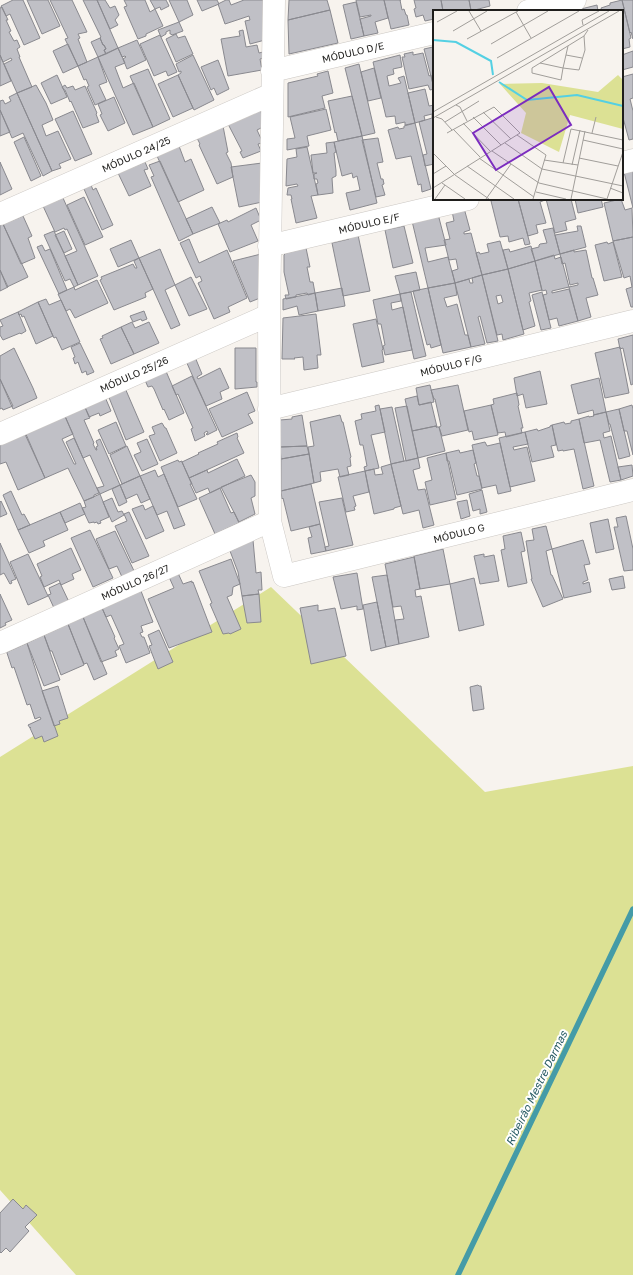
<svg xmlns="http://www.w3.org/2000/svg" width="633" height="1275" font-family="'Golos Text',sans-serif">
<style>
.green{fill:#dce194}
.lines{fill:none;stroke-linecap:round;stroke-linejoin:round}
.stream{stroke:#449ba7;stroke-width:5.5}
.building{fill:#c0c0c6;stroke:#89898f;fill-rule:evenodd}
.minor-casing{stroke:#ccc8c4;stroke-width:23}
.minor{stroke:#fff;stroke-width:22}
.labels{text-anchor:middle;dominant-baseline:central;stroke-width:4;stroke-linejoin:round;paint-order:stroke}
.street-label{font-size:10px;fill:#1f1e1c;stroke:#fff}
.water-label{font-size:11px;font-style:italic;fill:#265a62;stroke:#fff}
.inset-river{fill:none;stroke:#54d0e3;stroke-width:2}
.inset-road{fill:none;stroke:#a19e9a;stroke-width:1}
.view{fill:#7b2cbf;fill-opacity:0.15;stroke:#7b2cbf;stroke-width:2}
.inset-edge{fill:none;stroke:#1f1e1c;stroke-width:2}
</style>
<rect width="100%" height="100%" fill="#f7f3ee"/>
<path class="green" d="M271,587L485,792L633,766V1275H76L0,1190V757Z"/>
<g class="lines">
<path class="stream" d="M458,1275L633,909"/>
</g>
<path class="building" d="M13,0H23L40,38L24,45L10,14L6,16L1,6Z
M27,0H48L60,26L42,34Z
M50,0H72L87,32L78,34L80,38L78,39L87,62L78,66L65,39L68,38Z
M83,0H97L118,48L106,54L104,50L106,49L104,45H103L100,38L101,37Z
M97,0H105L110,8L115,6L119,15L115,20L118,25L110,29Z
M124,0H145L150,12L155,9L163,26L146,34V36L138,39L124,7L127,6Z
M150,0H166L169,6L161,10L160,7L155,9Z
M169,0H187L193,15L179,22Z
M197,0H217L219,4L202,11Z
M226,0H229L231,5L244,0H267L265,40L250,44L245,21L250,20L249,16L225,24L218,4Z
M289,0H327L330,10L288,20Z
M356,0H384L388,18L375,22L378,33L364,36L360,19L371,16V15L360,17Z
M384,0H401H400L402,10L404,9L406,15H407L409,25L391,29Z
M414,0H441L443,11H434V19L425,21L423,15L416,17L414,9L416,8Z
M441,0H469L471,10L466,11H443Z
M469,0H489L490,6L471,11Z
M622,0L631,38L629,39L630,47L622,49V11H602L601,8L610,5V3Z
M622,0H633V39L631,32L630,33Z
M356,2L364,36L351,39L343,5Z
M597,5L598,11H573Z
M2,7L8,20H6L11,31L9,32L14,41L17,40L20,47L17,49L20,57H19L32,87L17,93L4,64L12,60L11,58L3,62L0,55V8Z
M330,10L338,43L289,54L288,20Z
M179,22L183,31L172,35L171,34H170V30L166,32V34L161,37L158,30Z
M243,30L246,47L257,45L259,53L263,52L264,58L260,59L262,70L228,76L221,39L240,36L239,31Z
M176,34L178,38L185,36L193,54L176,62L166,39Z
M160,35L177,72L168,76L166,71L154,76L140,44Z
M100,38L103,45H104L106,49L104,50L106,54L98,57L91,42Z
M137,40L146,60L127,69L123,59L126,57L125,56L122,57L118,48Z
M68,44L78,66L63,73L53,51Z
M433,47L434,49V88L424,49Z
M118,48L125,63L115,67L123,88L134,83L153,127L133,135L98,57Z
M633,51V67L622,70V53V55Z
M413,52V55L423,53L429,76L431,75L434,89L430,90L428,85L409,89L402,57H405L404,54Z
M0,55L11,81L0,86Z
M193,55L214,100L194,110L178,75L181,73V71L179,72L176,64Z
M400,55L402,67L393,69L394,74L387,76L389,86L401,83L398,78L404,76L415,123L405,125V122L396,124L395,116L386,117L373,62Z
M98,57L107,82L99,85L106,100L95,105L87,87L89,86L86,79L84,80L78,66Z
M218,60L229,89L217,95L214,88L211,90L201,67Z
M359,64L375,133L362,136L345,68Z
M374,68L381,98L368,101L361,72Z
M148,69L170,119L153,127L130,76Z
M328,71L333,93L322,96L325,108L288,117V83L318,76L317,74Z
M633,74V98L630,99L633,111V139L629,140L622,114V77Z
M57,75L67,97L51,104L41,83Z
M178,75L193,108L173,117L158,84Z
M36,85L46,103L53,120L42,125L46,136L58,131L71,159L59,164L61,168L52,171L17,93Z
M65,85L67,88L73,86L75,90L85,86L97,113L96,114L99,122L83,128L71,101L70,102L65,90H64L62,87Z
M425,89L429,106L434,105V118H432V114L424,116L425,120L415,123L408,93Z
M17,93L52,171L43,176L23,133L12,138L0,110V101L3,100L5,104L11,101L9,97Z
M352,96L362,136L338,141L336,132L335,133L328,101Z
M114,97L125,123L108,131L100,115L102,114L98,104Z
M326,109L331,130L307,136L309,146L287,150V139L295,138L290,117Z
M0,110L10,132L0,136Z
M261,110L263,127L257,130L263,143L258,144L261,151L243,158L240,152L242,151L228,124Z
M73,111L92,154L75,161L55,119Z
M432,118H434V164L425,166L423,155L427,154L419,122Z
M415,123L431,189L422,192L421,184L418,185L411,156L396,159L388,130L398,127L399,129L404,128V126Z
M223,126L228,152L226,153L231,163L233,177L217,184L199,145L200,144L197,138Z
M362,136L377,203L350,210L346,193L360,190L357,176L353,178L352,173L342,176L334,142Z
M24,137L41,176L31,181L14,142Z
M378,138L383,162L377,163L381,179H383L384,184L382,185L385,195L376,197L362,140Z
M334,142L336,152L334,153L336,171V176L332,178L333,193L318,195L316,184L318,183L317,179H314V174L317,173H313L311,155L327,153L326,143Z
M179,146L185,162L191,159L204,190L178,202L157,156Z
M307,147L318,195L311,196L317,218L296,223L291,199H292L291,195H287L288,188L298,186L297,184L286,186L287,159L297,157L296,149Z
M160,161L193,234L179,241L151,177L154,176L149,165Z
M0,162L12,189L0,195Z
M145,162L148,169L144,170L151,186L129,196L118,173Z
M262,163V202L239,207L231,167Z
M633,165V208L623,168Z
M91,185L93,190L96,188L113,225L102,230L84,189Z
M84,197L103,237L85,245L67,205Z
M63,198L98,276L78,285L65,256L77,251L67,229L65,230L64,228L55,232L43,206Z
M497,199H518L530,244L525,245L523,238L509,242L508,236L500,237L491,201Z
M518,199H545V200L540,202L546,223L536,225L538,233L528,236Z
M546,199H571L576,219L565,222L567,230L555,233Z
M575,199H601L603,207L578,213Z
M621,199L625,210L632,208L633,237L613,241L604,203Z
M212,207L220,223L193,234L186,219Z
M256,208L261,220L251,225L258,241L230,252L218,224L227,220L228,222Z
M464,208L470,230L464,232V234L471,233L482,275L455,283L452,271L458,269L456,259L449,260L444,240L450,239L446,223L454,221L452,211Z
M438,214L446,245L425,248L428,262L448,257L455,283L428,288L412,221Z
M23,216L32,236L28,238L35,258L21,264L3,224Z
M3,224L28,277L7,287L0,270V225Z
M404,226L413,263L393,268L385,230Z
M577,226H581L586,247L560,254L555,235L578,231Z
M553,228L560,254L535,261L531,249L539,247V245L540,244L547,243L543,230Z
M54,231L78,285L74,287L70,279L65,281L44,235Z
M64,231L72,249L64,253L55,235Z
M358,235L370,291L343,296L332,243L349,239V237Z
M633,237V307H631L626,289L632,287L630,276L624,278L613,241Z
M189,239L199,263L227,250L247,298L228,307L230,312L214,319L198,283L202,281L200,276L196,278L180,243Z
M131,240L139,258L118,267L110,249Z
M500,241L508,269L482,275L476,253L479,252L480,254L489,252L487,244Z
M607,242L608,244L613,242L622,277L604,281L595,245Z
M42,245L45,251L50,249L67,290L59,294L37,247Z
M531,246L535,261L508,269L503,250L509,249L510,252Z
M306,248L310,267H307L310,282H313L315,293L308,295L307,293L296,295V297L286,299L285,295H289L284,272V255L286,253Z
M160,249L175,285L165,290L180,325L171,329L139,258Z
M574,250V252L586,250L592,278H593L598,295L586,298L591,317L578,321L569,287L578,285V283L570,285L565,263L562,264L560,254Z
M261,254L260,298L250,302L233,261Z
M554,255L555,259L561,257L569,287L552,291V293L569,289L578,321L559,326L557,318L549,320L543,295L547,294L546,290L542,291L535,261Z
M139,258L153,289L145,293L146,297L114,310L100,280L102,279L101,277L133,264L135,268H137L134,261Z
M535,261L542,290L529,293L531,301L529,302L535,326L523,330L508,269Z
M508,269L524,334L503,340L502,334L497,335L482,275ZM501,295L503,302L498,304L496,296Z
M0,270L8,287L0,291Z
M416,272L420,290L400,294L395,276Z
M482,275L498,341L487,343L480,316L478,317L485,344L471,347L455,283L469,279L470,283H473L472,278Z
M191,277L207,309L189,316L175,285Z
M97,280L108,303L75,318L70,309L66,311L58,294L74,287L75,290Z
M455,283L457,295L444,298L447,307L457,304L465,335H468L471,347L443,353L428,288Z
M342,288L345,306L318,311L315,293Z
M428,288L441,345L431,348L430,344L427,345L413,291Z
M411,292L426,356L414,359L400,294Z
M542,292L551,328L541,330L532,295Z
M315,293L318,311L299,315L297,306L283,310V299Z
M400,294L401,301L391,303L392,310L403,307L412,350L385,355L383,346L385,345L381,324H378L373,300Z
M46,299L49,305L61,300L80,342L62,350L56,337L54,338L53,336L38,302Z
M38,302L53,336L36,344L24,316L22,317L21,314L19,315L18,312Z
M144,311L147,319L142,321L141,319L133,322L130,316Z
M18,312L26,331L21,334L20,333L3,340L0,335V327L3,326L0,320Z
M316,314L321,355H317L318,368L304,370L303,357L294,358L295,359H282L283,318Z
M376,319L383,349L382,350L384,362L362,367L353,324Z
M132,322L135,328L149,322L159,343L134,354L121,327Z
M121,327L134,354L111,364L100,339L103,338L102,336Z
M633,335V384L631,385L623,348L620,349L618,339Z
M80,343L94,372L87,375L86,371L82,373L78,362L75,364L73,358L75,357L71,347Z
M620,347L629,393L605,398L595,353Z
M14,348L33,388L37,398L13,409L0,379V356Z
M235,348H256V382H257V387L235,389Z
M195,357L202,374L197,377L198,379L220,368L229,388L220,392L222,399L206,406L186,361Z
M165,369L184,413L169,420L164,409L163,410L154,389L152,386L148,387L144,378Z
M540,371L547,404L526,408L523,394L517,396L514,378Z
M192,376L217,430L207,435L206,434L208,433L207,431L204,433L205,436L195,441L191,429L193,428L178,394L176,395L172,386Z
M599,378L606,412L594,415L593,410L578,414L571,385Z
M0,379L13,406L3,410L2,408L0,409Z
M430,385L434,402L419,405L416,388Z
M458,385L468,430L442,436L439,427L441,426L435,399H434L431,390Z
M125,388L144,432L126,440L108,395Z
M247,392L255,411L248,414L253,423L222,437L209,409Z
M517,393L519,405L518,406L523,428H521L522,433L506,437L505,432L498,433L491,405L494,404L493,399Z
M417,396L419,405L431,402L437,427H436V426L412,431L405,399Z
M105,397L111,411L100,416L99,413L89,417L84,405Z
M84,405L90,418L84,420L94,443L93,444L96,450H97L96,447L98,446L96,441L100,439L120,485L100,494L97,488L104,486L90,455L83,458L64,414Z
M379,405L385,432L371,435L379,468L365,471L364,467L367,466L363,445H360L355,421L362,419L361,414L376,411L375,406Z
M491,405L498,435L474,440L472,431L469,432L464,411Z
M632,405L633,409V455L627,431H624L619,409Z
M407,406L418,458L406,461L395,408Z
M392,407L404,461L391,464L380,409Z
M619,409L630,456L619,459L610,424H609L606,412Z
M606,412L610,431L603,433L604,438L611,436L621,480L610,482L600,440L584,443L579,419L589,416V417L594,416L593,415Z
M64,414L73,434L62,439L74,464H76L66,442L74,438L99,493L94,495V497L84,501L68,468L45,478L25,432Z
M302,415L307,446L280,447V420L292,419V417Z
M340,415L342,422H343L351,457L350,458L351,466L347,467L349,475L340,477L338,469L320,472L321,481L314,483L308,447L314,446L310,422Z
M579,419L594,486L583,489L574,449L563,451V450L558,451L552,425L564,422L565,424L571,423V421Z
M116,422L126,446L109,454L98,430Z
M162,423L165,428H166L177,453L160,461L149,436L155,434L152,427Z
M552,425L556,445L551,446L554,457L532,462L525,432L537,429L538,431L550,427V426Z
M436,426V427H439L445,451L418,458L412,431Z
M24,432L45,478L18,490L6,462L0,464V443Z
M525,432L528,444L513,447L514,450L527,447L535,481L510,487L499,438Z
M237,433L238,437L237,438L244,453L189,478L182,462L199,454L198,453L218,444L217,442Z
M147,439L158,464L142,471L134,455L141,452L137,443Z
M485,442L487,446L500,443L511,491L498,494L496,485L482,488L472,445Z
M127,446L140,476L122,484L110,455Z
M307,446L309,454L281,459L280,447Z
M459,450L460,453L473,450L476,463L474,464L477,476H479L482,489L457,495L449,461H447L446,453Z
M446,453L456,499L430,505L425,482L432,480L427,458Z
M309,454L314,483L281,491V459Z
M418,458L420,468L413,470L418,490L425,489L434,525L423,528L419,510L403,514L391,464Z
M237,459L245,476L210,493L208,488L196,493L189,478L207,470L208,473Z
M178,460L179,462L182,461V462L192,484H190L197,499L178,507L161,467Z
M391,464L401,506L394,508V509L374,514L365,471L374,469L375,475L383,474L381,467Z
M632,465L633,476L621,480L618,467Z
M155,470L158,477L164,474L185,525L174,529L167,511L157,515L140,476Z
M365,471L369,492L353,496L356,506L354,507L355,510L346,512L338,477Z
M251,475L255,482V496L251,498L255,514L239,522L221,487Z
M140,476L150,499L141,503L137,494L126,499L120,485Z
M311,484L320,524L291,531L283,498L282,499L281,491Z
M120,485L127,502L119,506L112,489Z
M220,488L231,513L234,512L239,523L215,534L199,498Z
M482,490L487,512L480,514V509L473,511L469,494Z
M11,491L22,515L24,514L30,525L18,530L3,495Z
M100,494L109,517L100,521L101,523L98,524L97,522L94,523V522L89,523L82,508L86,507L84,501Z
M112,498L118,512L122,511L124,515L112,522L103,502Z
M342,498L353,545L326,551L325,547L329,546L319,502Z
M467,500L470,516L461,519L457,502Z
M1,501L7,514L0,517V502Z
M80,503L85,514L65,523L60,512Z
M143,505L145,510L153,506L164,531L146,539L132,509Z
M60,512L68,530L43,541L45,546L29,553L18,530Z
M129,512L149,556L132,563L115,526L127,521L124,514Z
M626,516L633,549V570L624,571L614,527H618L616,518Z
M608,519L614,549L596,553L590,523Z
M320,524L326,551L311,554L308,538L312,537L309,527Z
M546,526L552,549L546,551L551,575H552L563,599L543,607L531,579H532L526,541L534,540L532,529Z
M90,530L113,578L93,587L71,538Z
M115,531L135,573L122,577L117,566L109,569L96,539Z
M521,532L525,551L521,552L527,583L508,587L501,550L505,549L503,536Z
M253,540L256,573L261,572L262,590H258L259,594L242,596L238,572L230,551Z
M583,540L590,564L584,565L588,580L583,582V584L589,582L591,592L564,598L552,549Z
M0,543L16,579L11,581L12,583L10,584L4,573L0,575Z
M71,548L81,570L72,574L74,579L61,585L59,580L44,587L40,577L42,576L37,564Z
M443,549L450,584L420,589L414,556Z
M28,554L48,596L28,605L10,562Z
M484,554V557L494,555L499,581L480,584L474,556Z
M414,557L420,589L415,590L416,597L421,596L429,637L399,644L395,620L404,619L401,606L393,607L385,564Z
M231,559L240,584L233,587L232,595L227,597L241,629L230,634L229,633L223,634L210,604L212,603L199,571Z
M178,573L183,584L192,581V583L193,582L212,632L169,648L148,599L174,588L169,577Z
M357,573L363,609L357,610V606L341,609L333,577Z
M387,575L399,644L386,647L372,577Z
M623,576L625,588L612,590L609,579Z
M474,578L484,625L459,631L450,584Z
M60,583L69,602L54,608L48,595L51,594L49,588Z
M141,591L153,622L141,626L143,632L140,633L142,637H144L150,653L126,663L119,646L124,644L111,615L106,617L102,608Z
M0,594L12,620L5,623L6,625L0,628Z
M259,594L261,622L247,623L242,596Z
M377,602L386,647L371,651L363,605Z
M318,605V611L335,608L346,656L311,664L300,608Z
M102,608L115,637L114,638L119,649L115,651L117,656L101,662L83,617Z
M83,617L107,674L94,680L87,663L84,664L68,624Z
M68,624L84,665L61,675L52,651H50L44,635Z
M159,630L173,662L158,669L149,646L152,645L148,635Z
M44,635L60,680L44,686L27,643Z
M27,643L43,693L58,736L44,742L42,736L35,739L30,728L31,727L30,728L28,725L41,719L40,717L35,719L30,704L27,705L14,667L12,668L7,653V652Z
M478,685L479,686H481L484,709L473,711L470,687Z
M58,686L68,718L59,721L60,724L54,726L42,691Z
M13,1199L23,1209L26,1205L37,1215L25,1227L29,1231L10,1252L6,1248L1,1253L0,1252V1213Z"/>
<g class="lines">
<g class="minor-casing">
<path id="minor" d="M274,0L269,315L270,521L284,576L633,490
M528,11L575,0
M272,71L434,33
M622,163L633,160
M0,214L272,94
M269,246L468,199
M269,409L633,321
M0,434L269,315
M0,643L270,521"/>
</g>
<use href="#minor" class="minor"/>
</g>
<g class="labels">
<g class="street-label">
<text transform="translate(353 52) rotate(-13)">MÓDULO D/E</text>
<text transform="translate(136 154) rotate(-24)">MÓDULO 24/25</text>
<text transform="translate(369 223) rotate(-13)">MÓDULO E/F</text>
<text transform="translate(451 365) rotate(-14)">MÓDULO F/G</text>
<text transform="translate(134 374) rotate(-24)">MÓDULO 25/26</text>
<text transform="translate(459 533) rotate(-14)">MÓDULO G</text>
<text transform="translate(135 582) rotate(-24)">MÓDULO 26/27</text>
</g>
<g class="water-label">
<text transform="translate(536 1088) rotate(-64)">Ribeirão Mestre Darmas</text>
</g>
</g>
<g transform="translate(433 10)">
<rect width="190" height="190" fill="#f7f3ee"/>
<path d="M185,65L190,70V119L137,105L126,142L88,123L93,103L67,74L109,73L165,82Z" fill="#dce194"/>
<path class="inset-river" d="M0,30L23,32L58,51L60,65M66,72L94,90L144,85L190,96"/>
<path class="inset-road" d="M36,1L48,21M83,2L98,28M4,12L24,1M150,15L149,10L166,1M20,21L54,1M151,26L152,40L146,60L130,58L128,70L99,63V58L151,26L155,20M34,29L85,1M58,34L115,1M133,45L149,48M64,48L146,1M107,53L130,58L135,36M23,95L27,97L34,111M0,102L176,1M50,102L78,129M3,107L9,109L19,120M40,107L68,135M0,108L186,1M12,112L46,91M30,113L57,141M20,119L47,147M159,123L163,107M84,125L113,145L100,189M150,130L190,139M72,133L109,159L190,176M59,141L106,173L174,189M0,143L22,165L56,189M46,148L101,187M146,148L185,156M111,150L145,155M130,153L138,119L190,130M139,155L147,120M34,156L81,189M0,164L13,156M9,173L32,189M0,178L87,123L61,97L14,123M177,178L190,183M103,182L133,189M2,189L12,175M53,189L78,154M138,189L152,121M174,189L190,142"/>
<path class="view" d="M116,77L138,115L63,160L40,123Z"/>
<rect width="190" height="190" class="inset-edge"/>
</g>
</svg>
